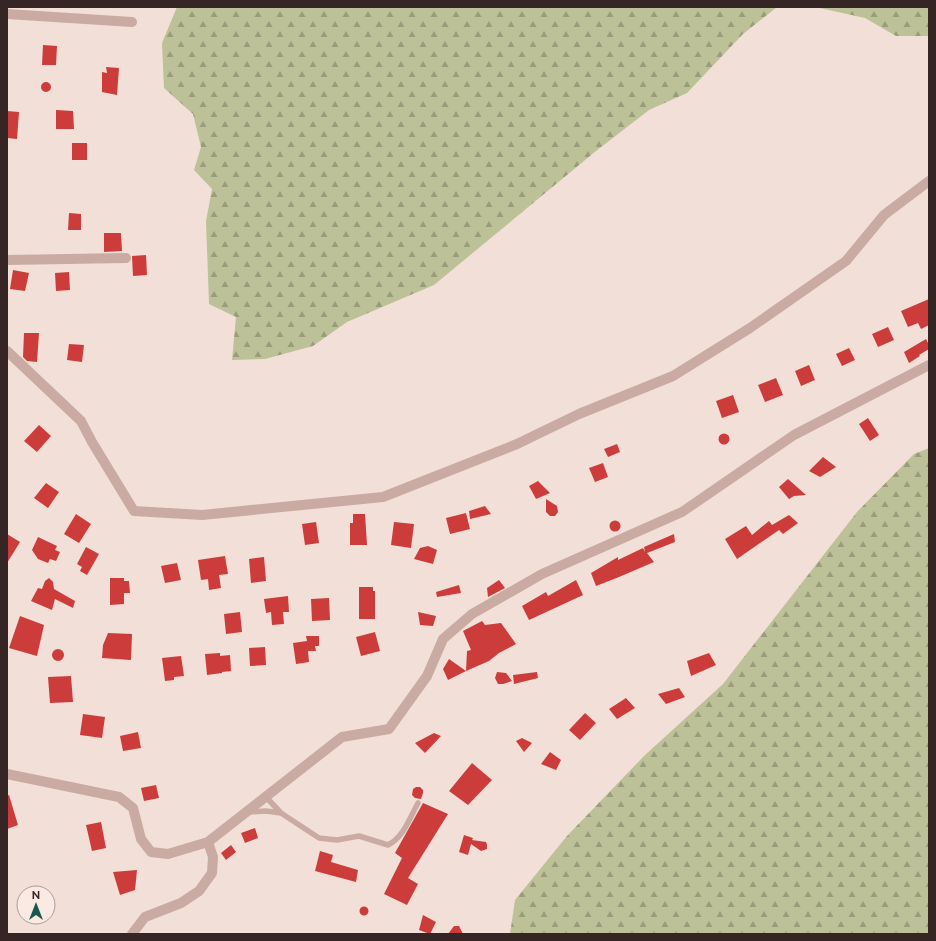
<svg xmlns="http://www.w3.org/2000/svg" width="936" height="941" font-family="Raleway,sans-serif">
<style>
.forest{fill:url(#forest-firs)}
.building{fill:#cc3c3b}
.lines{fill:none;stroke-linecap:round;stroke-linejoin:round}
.service{stroke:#caaba3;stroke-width:5.5}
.minor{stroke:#caaba3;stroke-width:10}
</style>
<defs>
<pattern id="forest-firs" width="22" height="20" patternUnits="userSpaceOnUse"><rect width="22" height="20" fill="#bdc197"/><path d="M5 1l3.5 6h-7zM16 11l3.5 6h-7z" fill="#9a9d7b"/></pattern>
</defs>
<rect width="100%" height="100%" fill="#f2dfd7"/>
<path class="forest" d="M177,7H777L743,34L687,93L649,110L596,151L434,285L347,322L313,346L265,359L232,360L236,317L209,304L206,221L212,189L194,170L201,147L193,114L164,88L162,43Z
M815,7H929V36H896L865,18Z
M929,448V934H510L515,900L567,836L644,756L723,684L857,512L914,454Z"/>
<path class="building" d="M43,45L57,46L56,65H42Z
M106,67L119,68L117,95L102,92V72L107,73Z
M41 87a5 5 0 1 1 10 0a5 5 0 1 1-10 0Z
M56,110L73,111L74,129H56Z
M7,111L19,112L17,139L7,138Z
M72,143H87V160H72Z
M69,213L81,214V230H68Z
M104,233H121L122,251L104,252Z
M146,255L147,275L133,276L132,256Z
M13,270L29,273L25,291L10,289Z
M69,272L70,290L56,291L55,273Z
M929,299V325L921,329L918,323L908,327L901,311Z
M888,327L894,340L878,347L872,334Z
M24,333H39L37,362L27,361L23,357Z
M926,339L929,345V349L919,355L920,356L909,363L904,352Z
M69,344L84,345L82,362L67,360Z
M849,348L855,360L842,366L836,354Z
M809,365L815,380L801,386L795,371Z
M776,378L783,395L765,402L758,385Z
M733,395L739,412L722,418L716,401Z
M868,418L879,435L870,441L859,424Z
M39,425L51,436L37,452L24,441Z
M718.5 439a5.5 5.5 0 1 1 11 0a5.5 5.5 0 1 1-11 0Z
M617,444L620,452L608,457L604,449Z
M823,457L836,467L820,477L809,471Z
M603,463L608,477L595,482L589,468Z
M788,479L806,495L794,496L789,499L779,487Z
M538,481L550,493L536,499L529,486Z
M46,483L59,492L48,508L34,498Z
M546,499L557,506L558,512L555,516H550L546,512Z
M485,506L491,514L470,519L469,511Z
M466,513L470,529L450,534L446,518Z
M76,514L91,524L79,543L64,534Z
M353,514H365L367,545H350V523H353Z
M789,515L798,523L783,534L779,530L737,559L725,539L746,526L752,535L769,521L772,525Z
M609.5 526a5.5 5.5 0 1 1 11 0a5.5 5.5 0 1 1-11 0Z
M316,522L319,543L305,545L302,524Z
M394,522L414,524L411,548L391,545Z
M7,534L20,542L7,563Z
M674,534L675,542L647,553L654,562L619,577L596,586L591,573L618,557V560L643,548L645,552L644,547Z
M38,537L57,546L55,550L60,552L56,561L50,559L48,563L38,559L32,550Z
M428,546L437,550L433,564L414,559L420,548Z
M86,547L99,554L87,575L80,571L82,567L77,564Z
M225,556L228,574L219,575L221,588L209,590L208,579L201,580L198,560Z
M264,557L266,581L251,583L249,559Z
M177,563L181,580L165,583L161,566Z
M49,578L53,582L54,589L75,601L73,608L55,599L52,610L31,601L38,588L42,589L45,581Z
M110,578H124V581H129L130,593H124V604L110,605Z
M499,580L505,588L488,597L487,588Z
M576,580L583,595L529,620L522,606L546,592L548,596Z
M459,585L461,593L437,597L436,592Z
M359,587H373V591H375V619H359Z
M288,596L289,612H283L284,624L272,625L271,612L266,613L264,599Z
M329,598L330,620L312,621L311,599Z
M240,612L242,632L226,634L224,614Z
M418,612L436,616L433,626L420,625Z
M20,616L44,625L37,656L9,648Z
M482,621L485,625L501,623L516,644L499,653L489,661L466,671L467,651L471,650L463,631Z
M375,632L380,651L361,656L356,637Z
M108,633L132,634L131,660L102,658L103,645Z
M306,636H319V646H315L316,651H308L309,662L296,664L293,643L307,641Z
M265,647L266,665L250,666L249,648Z
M52 655a6 6 0 1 1 12 0a6 6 0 1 1-12 0Z
M220,653V656L230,655L231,671L222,672V673L207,675L205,654Z
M709,653L716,665L691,676L687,661Z
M181,656L184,676L174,677V680L165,681L162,658Z
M449,659L466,671L448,680L443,669Z
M497,672L506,673L512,681L503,684H498L495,678Z
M537,672L538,678L514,684L513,675Z
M71,676L73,702L50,703L48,677Z
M679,688L685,697L666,704L658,694Z
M626,698L635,708L617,719L609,709Z
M585,713L596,723L580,740L569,730Z
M83,714L105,717L102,738L80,735Z
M138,732L141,748L123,751L120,736Z
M434,733L441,736L425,753L415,743Z
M522,738L532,743L524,752L516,741Z
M550,752L561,760L556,770L541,764Z
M472,763L492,780L468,805L449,791Z
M156,785L159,798L144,801L141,788Z
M416,787H420L423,790V793L421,799L415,798L412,795L413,789Z
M9,795L18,825L7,829V796Z
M423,803L448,814L408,878L418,884L407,905L384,894L402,858L395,853Z
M101,822L106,848L92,851L86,825Z
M255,828L258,838L245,843L241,833Z
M464,835L473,838L472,840L486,842L487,845V849L481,851L471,844L468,855L459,852Z
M231,845L236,852L226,860L221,853Z
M320,851L333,855L331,862L358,870L356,882L315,871Z
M137,870L135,890L120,895L113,872Z
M359.5 911a4.5 4.5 0 1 1 9 0a4.5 4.5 0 1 1-9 0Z
M423,915L436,922L430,934L419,930Z
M454,926H459L463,934H448Z"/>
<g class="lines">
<path class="service" d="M266,797L281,813L319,838L337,840L359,836L388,845C404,837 410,817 418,803
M248,812L266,811L281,813"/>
<path class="minor" d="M7,14L132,22
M7,260L126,258
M7,351L81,421L92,442L134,511L202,515L383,497L517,444L579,414L673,376L750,328L846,261L884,215L929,181
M7,774L119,797L133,808L141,839L151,852L168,854L208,842L342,737L389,729L427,676L443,639L472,614L542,574L682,512L794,435L929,365
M132,934L145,917L181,903L199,891L212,873L213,857L208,842"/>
</g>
<rect width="936" height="941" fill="none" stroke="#352625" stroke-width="16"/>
<g transform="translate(36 905)"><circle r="19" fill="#faeae3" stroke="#ab9c97"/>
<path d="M0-3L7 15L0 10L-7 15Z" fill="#19584d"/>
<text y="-6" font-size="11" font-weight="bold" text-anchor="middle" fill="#352625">N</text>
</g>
</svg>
